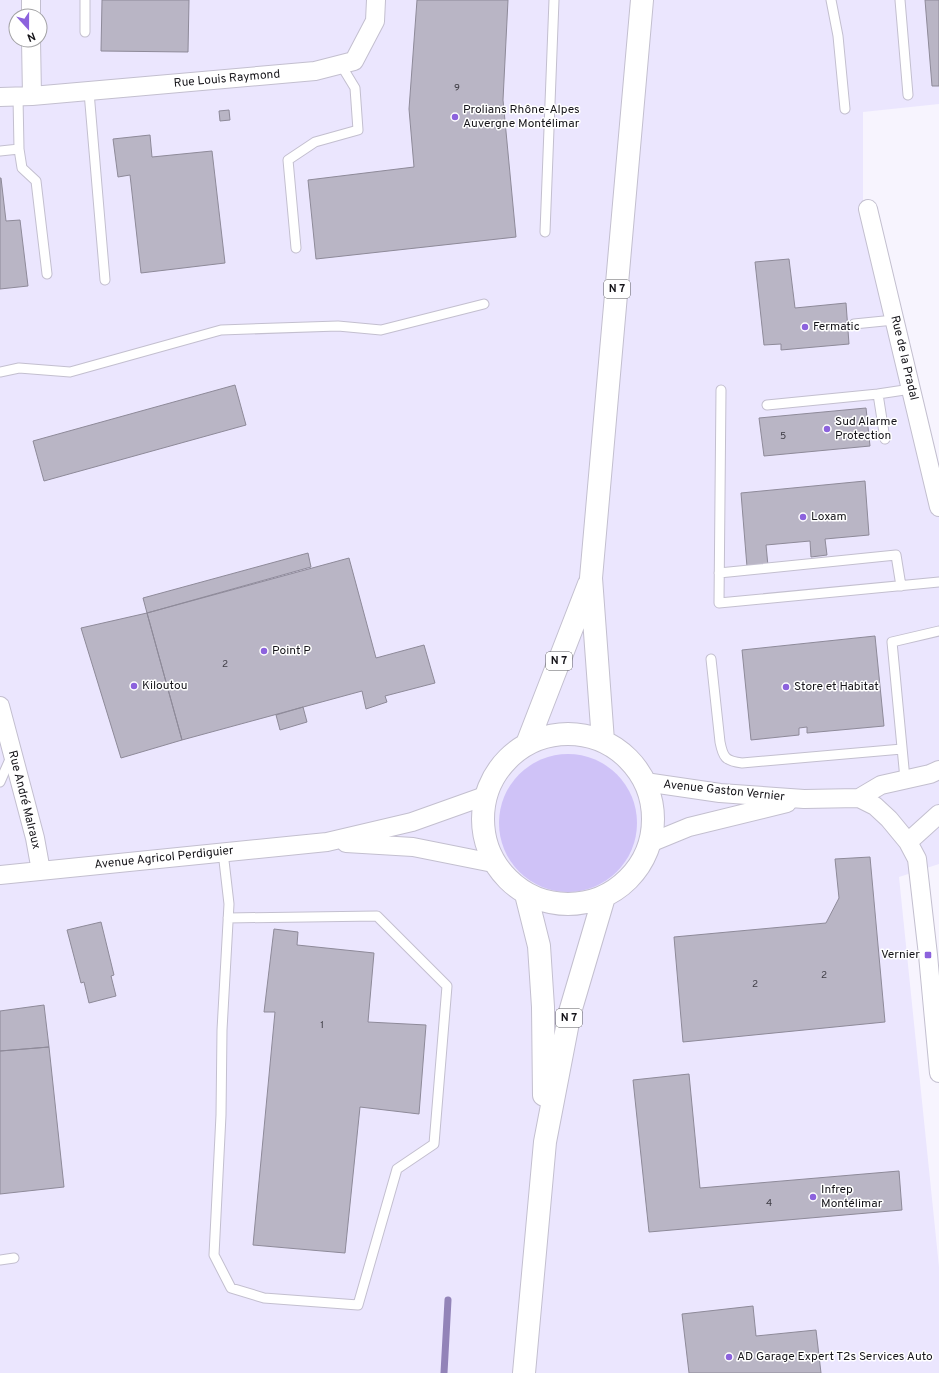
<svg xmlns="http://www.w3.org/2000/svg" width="939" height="1373" font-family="Overpass,sans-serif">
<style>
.built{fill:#ebe6fe;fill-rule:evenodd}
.green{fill:#cfc2f7}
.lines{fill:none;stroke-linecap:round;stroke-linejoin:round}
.stream{stroke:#9283b8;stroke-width:7}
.building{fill:#b9b5c5;stroke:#8e8a99}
.lane-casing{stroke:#c3bfcf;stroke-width:11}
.street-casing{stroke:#c3bfcf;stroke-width:20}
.primary-casing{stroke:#c3bfcf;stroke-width:24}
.lane{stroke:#fff;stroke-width:9}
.street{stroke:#fff;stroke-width:18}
.primary{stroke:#fff;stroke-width:22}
.poi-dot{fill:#8c62dd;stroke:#fff;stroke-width:1.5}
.labels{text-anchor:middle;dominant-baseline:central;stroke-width:3;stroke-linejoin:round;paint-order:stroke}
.number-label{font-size:10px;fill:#3e3c44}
.shield{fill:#fff;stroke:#5b5a5e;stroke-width:1}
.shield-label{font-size:11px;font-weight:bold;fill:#151419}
.street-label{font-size:12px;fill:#151419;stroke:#fff}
.poi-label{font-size:12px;fill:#151419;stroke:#fff;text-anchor:start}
</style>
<rect width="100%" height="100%" fill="#f7f4fe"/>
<path class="built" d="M0,0H939V104L863,112V217L939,499V864L899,877L939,1267V1373H0ZM16,16H40V40H16Z"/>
<path class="green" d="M499 823a69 69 0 1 1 138 0a69 69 0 1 1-138 0Z"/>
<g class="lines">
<path class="stream" d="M444,1373L448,1300"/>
</g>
<path class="building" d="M102,0H189L188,52L101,51Z
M417,0H508L503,100L516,237L316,259L308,180L414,167L409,109Z
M925,0H939V86H932Z
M229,110L230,120L220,121L219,111Z
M150,135L152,157L212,151L225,263L141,273L130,175L118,177L113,139Z
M0,178H1L6,221L20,220L28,286L0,289Z
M789,259L795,308L846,303L849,344L781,350V344L764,345L755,262Z
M235,385L246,425L44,481L33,441Z
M866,408L870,446L764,456L759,418Z
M865,481L869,535L825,539L827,555L811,557L810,541L766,545L768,566L747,567L741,493Z
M308,553L311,567L147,613L143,598Z
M349,558L376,658L424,645L435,683L385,696L387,702L366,709L362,691L182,740L147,613Z
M147,613L182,740L121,758L81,628Z
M875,636L884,726L807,733V727L799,728V735L751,740L742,650Z
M303,707L307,722L280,730L276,715Z
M870,857L885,1022L683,1042L674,937L826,923L839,898L835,859Z
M101,922L114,975L111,976L116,996L89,1003L84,982L81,983L67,930Z
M274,929L298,932L297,945L374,953L368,1022L426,1025L419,1114L360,1107L345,1253L253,1245L275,1012H264Z
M44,1005L49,1047L0,1051V1011Z
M49,1047L64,1187L0,1194V1051Z
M689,1074L700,1188L899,1171L902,1210L649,1232L633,1080Z
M753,1306L756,1336L816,1330L821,1373H689L682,1314Z"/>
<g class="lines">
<g class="lane-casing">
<path id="lane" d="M85,0V32
M831,0L838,36L845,109
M900,0L908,95
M89,92L105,280
M18,97L19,149L22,168L36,181L47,274
M0,151L19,149
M545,232L554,0
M296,248L288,160L315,142L358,130L355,88L341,65
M854,324L894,320
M0,372L19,368L70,372L221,330L338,326L381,330L484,304
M721,390L719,603L939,582
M878,394L885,439
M767,405L878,394L911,389
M719,573L896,555L901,586
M711,659L720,742C723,757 725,761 742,763L902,749
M905,779L892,642L939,631
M0,782L11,757
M223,852L229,904L222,1030L221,1115L214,1255L231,1288L264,1298L358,1305L397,1169L434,1144L447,986L377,916L228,918
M0,1260L14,1258"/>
</g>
<g class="street-casing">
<path id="street" d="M31,0V16
M31,40L32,96
M0,97L32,96L315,71L354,61L375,21L376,0
M868,209L939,507
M0,706L35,838L41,871
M645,782L720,793L804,799L859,798L875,806L889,819L908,842L917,859L928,955L939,1073
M859,798L881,785L930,774L939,770
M908,842L939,814
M346,843L413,847L493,863
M650,843L689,827L787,803
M0,875L327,842L412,822L485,796"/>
</g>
<g class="primary-casing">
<path id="primary" d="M483 819a85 85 0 1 1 170 0a85 85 0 1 1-170 0Z
M603,741L591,578L642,0
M527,744L589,584
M526,894L539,946L543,1007L544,1095
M524,1373L545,1142L570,1012L604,897"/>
</g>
<use href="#lane" class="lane"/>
<use href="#street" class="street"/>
<use href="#primary" class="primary"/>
</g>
<g class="poi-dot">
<circle cx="455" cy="117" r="4"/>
<circle cx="805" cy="327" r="4"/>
<circle cx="827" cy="429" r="4"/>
<circle cx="803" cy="517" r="4"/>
<circle cx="264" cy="651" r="4"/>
<circle cx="134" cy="686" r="4"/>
<circle cx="786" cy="687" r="4"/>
<rect x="924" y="951" width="8" height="8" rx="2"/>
<circle cx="813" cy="1197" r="4"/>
<circle cx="729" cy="1357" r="4"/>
</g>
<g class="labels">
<g class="number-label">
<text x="457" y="88">9</text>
<text x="783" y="436">5</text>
<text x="225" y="664">2</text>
<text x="824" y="975">2</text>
<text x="755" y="984">2</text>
<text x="322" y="1025">1</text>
<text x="769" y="1203">4</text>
</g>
<g class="shield">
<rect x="604" y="280" width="26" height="18" rx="3"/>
<rect x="546" y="652" width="26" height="18" rx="3"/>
<rect x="556" y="1009" width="26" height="18" rx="3"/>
</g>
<g class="shield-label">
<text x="617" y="289">N 7</text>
<text x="559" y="661">N 7</text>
<text x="569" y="1018">N 7</text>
</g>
<g class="street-label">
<text transform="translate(227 79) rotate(-5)">Rue Louis Raymond</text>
<text transform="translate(904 358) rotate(77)">Rue de la Pradal</text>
<text transform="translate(724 791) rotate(6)">Avenue Gaston Vernier</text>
<text transform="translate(24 800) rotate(76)">Rue André Malraux</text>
<text transform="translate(164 858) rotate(-6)">Avenue Agricol Perdiguier</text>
</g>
<g class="poi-label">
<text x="463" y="110">Prolians Rhône-Alpes<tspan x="463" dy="14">Auvergne Montélimar</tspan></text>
<text x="813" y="327">Fermatic</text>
<text x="835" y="422">Sud Alarme<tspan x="835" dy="14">Protection</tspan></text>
<text x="811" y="517">Loxam</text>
<text x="272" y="651">Point P</text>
<text x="142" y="686">Kiloutou</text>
<text x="794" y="687">Store et Habitat</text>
<text x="920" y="955" text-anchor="end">Vernier</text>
<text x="821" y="1190">Infrep<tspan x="821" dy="14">Montélimar</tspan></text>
<text x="737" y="1357">AD Garage Expert T2s Services Auto</text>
</g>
</g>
<g transform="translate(28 28) rotate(159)"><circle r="19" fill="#ffffff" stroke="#a1a1a3"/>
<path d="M0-3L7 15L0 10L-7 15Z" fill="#8c62dd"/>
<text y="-6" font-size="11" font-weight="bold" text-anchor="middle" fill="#151419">N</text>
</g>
</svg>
